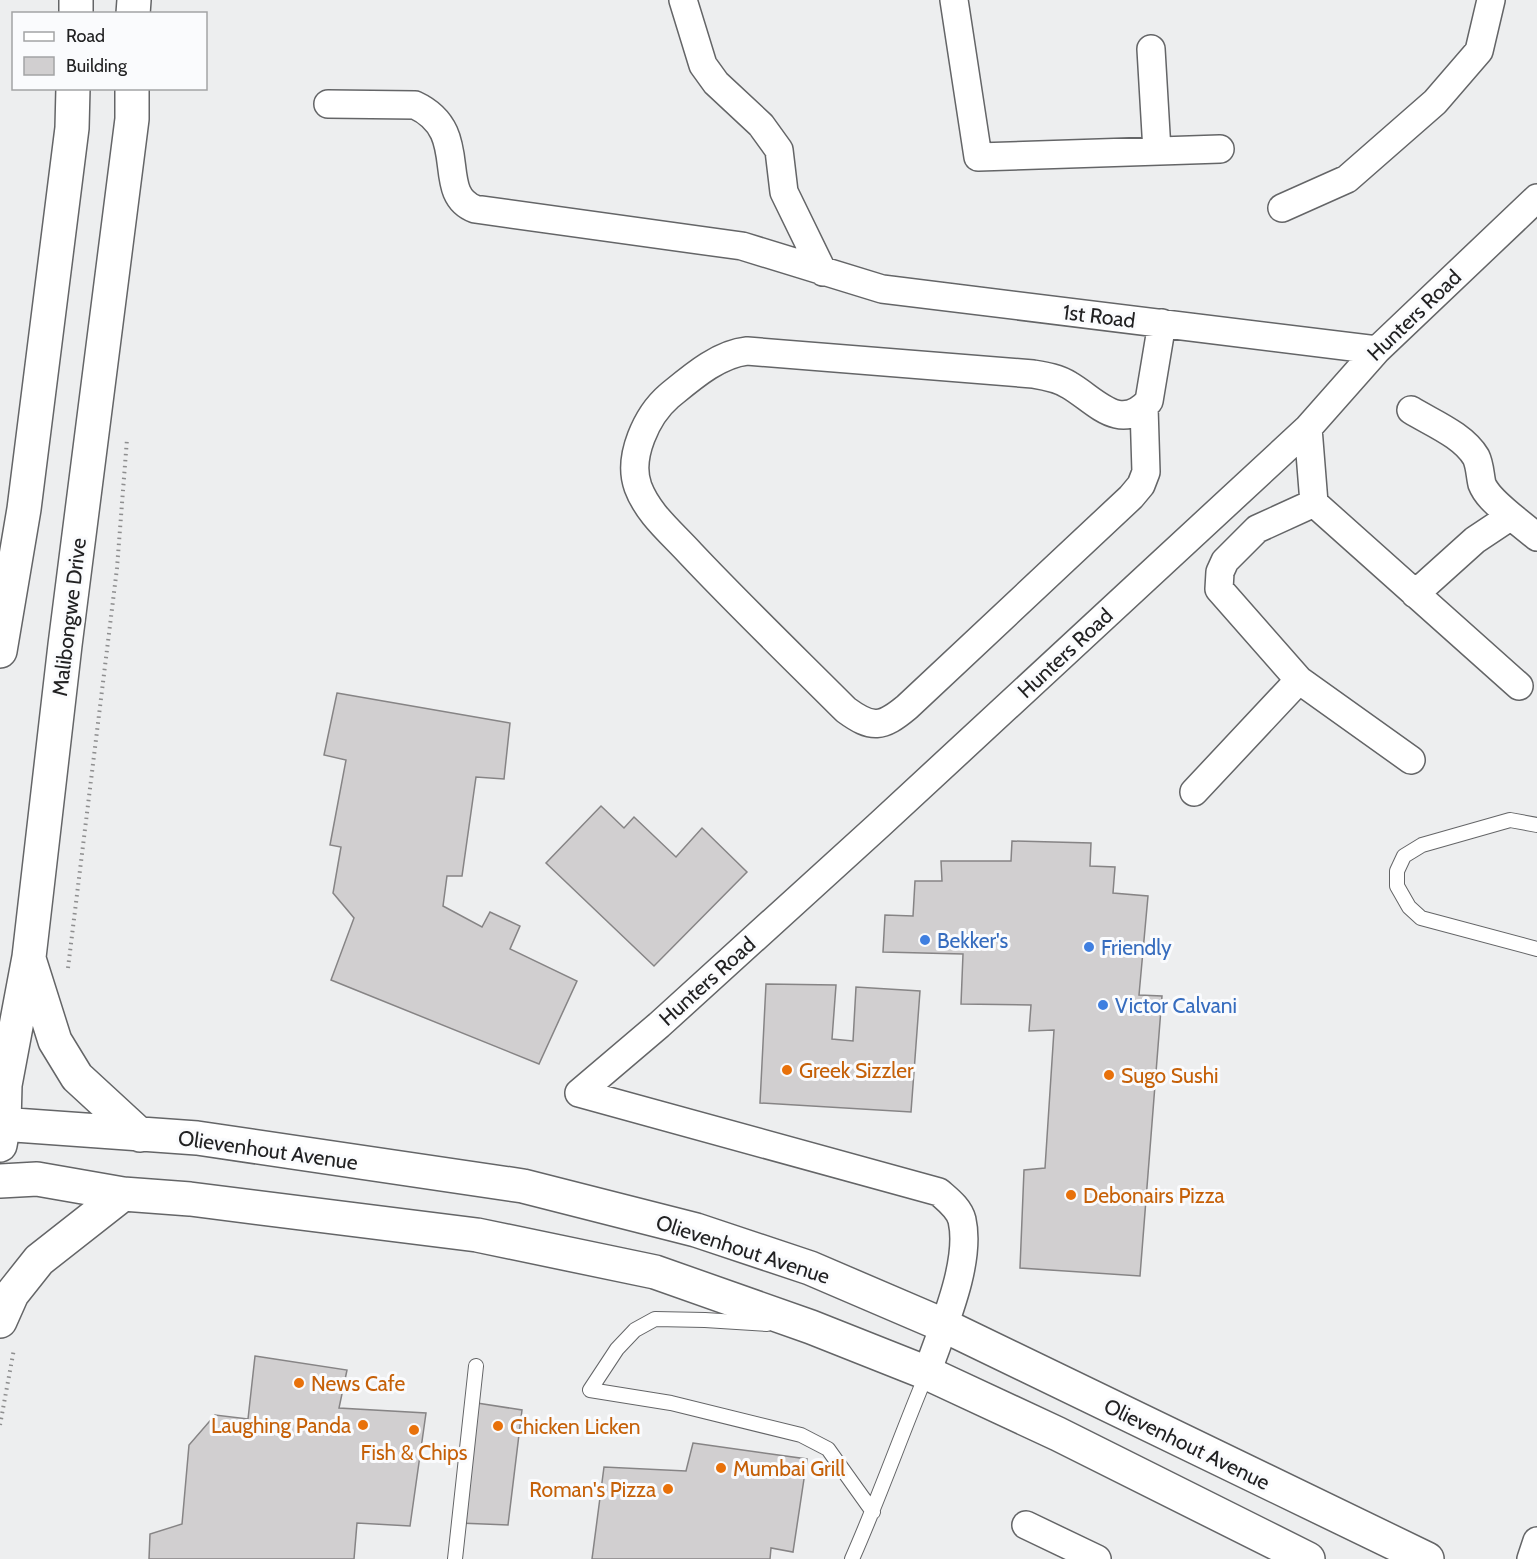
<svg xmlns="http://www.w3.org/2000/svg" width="1537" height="1559" font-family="Cabin,sans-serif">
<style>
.building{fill:#d1cfd0;stroke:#868485;stroke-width:1.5}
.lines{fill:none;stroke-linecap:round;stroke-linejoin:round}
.lane-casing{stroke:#646567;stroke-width:16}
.street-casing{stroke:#646567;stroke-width:30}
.secondary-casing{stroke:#646567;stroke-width:36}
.path{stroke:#8e8e8f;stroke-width:4;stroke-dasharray:1.5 4.5;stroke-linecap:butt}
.lane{stroke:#fff;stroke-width:14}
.street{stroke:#fff;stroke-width:27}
.secondary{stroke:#fff;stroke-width:33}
.shop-dot{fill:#3f7fe0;stroke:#fafbfd;stroke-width:2}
.food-dot{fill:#e8710a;stroke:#fafbfd;stroke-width:2}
.labels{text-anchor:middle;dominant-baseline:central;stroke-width:6;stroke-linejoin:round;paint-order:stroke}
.street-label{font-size:21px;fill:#212122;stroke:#fafbfd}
.shop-label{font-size:21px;fill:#366cbe;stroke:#fafbfd;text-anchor:start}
.food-label{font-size:21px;fill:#c56008;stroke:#fafbfd;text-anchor:start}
</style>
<rect width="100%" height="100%" fill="#edeeef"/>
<path class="building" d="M337,693L510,723L504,779L476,777L462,876H447L443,906L482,927L490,912L520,926L510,949L577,981L539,1064L331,980L354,918L333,893L341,847L330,845L346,760L324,755Z
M601,806L624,828L634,817L676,857L702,828L747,872L654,966L546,863Z
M1012,841L1091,843L1090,866L1115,867L1113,893L1148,896L1139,995L1162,996L1140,1276L1020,1268L1024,1170L1045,1168L1054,1030L1029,1031L1031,1005L961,1004L963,954L883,952L885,915L913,916L915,881H942L941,861H1011Z
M766,984L836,985L832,1039L853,1041L856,987L920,991L911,1112L760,1103Z
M255,1356L347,1370L339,1408L426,1413L410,1526L357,1523L354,1559H149L150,1534L182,1524L189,1445L215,1415L248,1419Z
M477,1403L522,1410L508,1525L459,1523Z
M693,1443L807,1459L793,1552L771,1548L770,1559H592L604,1467L686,1471Z"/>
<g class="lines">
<g class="lane-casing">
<path id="lane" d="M1537,825L1510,820L1422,845L1404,856L1397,871V886L1409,907L1421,918L1537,949
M767,1324L705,1320L655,1319L635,1330L617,1349L590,1390L671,1403L801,1435L828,1449L873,1512
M455,1559L476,1366
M852,1559C879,1498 901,1435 927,1373"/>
</g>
<g class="street-casing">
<path id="street" d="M683,0L703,65L716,83L761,125L779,150L784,192L823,272
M954,0L978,157L1220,149
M1151,49L1157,151
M328,104L415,105C473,132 433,193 475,209L742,246L882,289L1377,350
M1282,208L1347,179L1435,102L1479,51L1491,0
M1144,407L1146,472L1141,485L1131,497L907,707C882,728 872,729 846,710C794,658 741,607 691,554C672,533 648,514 638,487C627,457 647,415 669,396C691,378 718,354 747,351L1033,374C1045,376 1058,378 1069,385C1095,400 1120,434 1149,401L1162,323
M1411,410C1432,423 1463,435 1476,457C1480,465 1480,476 1482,484C1487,497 1501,507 1511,516L1475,540L1415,594
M1308,428L1314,503L1519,686
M1511,516L1537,537
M1299,680L1411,760
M1194,792L1299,680L1219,589L1220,572L1225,561L1257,529L1314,503
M579,1093L659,1025L878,826L1308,428L1377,350L1537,198
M579,1093L939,1192C948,1200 959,1208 962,1220C972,1264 941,1331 927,1373
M1026,1525L1097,1559
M1531,1559L1537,1541"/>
</g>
<g class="secondary-casing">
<path id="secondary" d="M76,14V0
M133,14L134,0
M0,651L24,509L72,128L73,88
M30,962L55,1041L77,1077L140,1135
M0,1124L197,1138L523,1186L696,1230L810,1268L943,1325L1427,1559
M0,1145L4,1123L5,1085L29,957L65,645L132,119V88
M0,1181L37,1179L123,1194L190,1199L477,1235L655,1272L811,1327L927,1373L1058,1434L1308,1559
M0,1321L12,1294L39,1260L123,1194"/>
</g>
<path class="path" d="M68,968L117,568L127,439
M0,1425L14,1349"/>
<use href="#lane" class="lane"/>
<use href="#street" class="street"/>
<use href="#secondary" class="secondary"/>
</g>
<g class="shop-dot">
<circle cx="925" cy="940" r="6"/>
<circle cx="1089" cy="947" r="6"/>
<circle cx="1103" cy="1005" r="6"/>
</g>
<g class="food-dot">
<circle cx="787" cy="1070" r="6"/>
<circle cx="1109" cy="1075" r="6"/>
<circle cx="1071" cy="1195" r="6"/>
<circle cx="299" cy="1383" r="6"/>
<circle cx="363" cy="1425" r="6"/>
<circle cx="498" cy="1426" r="6"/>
<circle cx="414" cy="1430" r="6"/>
<circle cx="721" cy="1468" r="6"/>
<circle cx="668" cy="1489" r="6"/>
</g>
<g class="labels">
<g class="street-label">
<text transform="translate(1414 315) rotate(-44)">Hunters Road</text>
<text transform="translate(1099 316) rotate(7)">1st Road</text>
<text transform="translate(69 617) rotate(-83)">Malibongwe Drive</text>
<text transform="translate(1065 653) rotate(-43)">Hunters Road</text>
<text transform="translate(707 981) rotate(-42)">Hunters Road</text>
<text transform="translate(268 1150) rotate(8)">Olievenhout Avenue</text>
<text transform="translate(743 1249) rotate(18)">Olievenhout Avenue</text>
<text transform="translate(1187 1444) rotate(26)">Olievenhout Avenue</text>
</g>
<g class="shop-label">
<text x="937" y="940">Bekker's</text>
<text x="1101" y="947">Friendly</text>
<text x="1115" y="1005">Victor Calvani</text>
</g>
<g class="food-label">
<text x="799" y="1070">Greek Sizzler</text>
<text x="1121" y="1075">Sugo Sushi</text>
<text x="1083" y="1195">Debonairs Pizza</text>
<text x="311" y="1383">News Cafe</text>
<text x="351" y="1425" text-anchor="end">Laughing Panda</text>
<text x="510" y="1426">Chicken Licken</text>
<text x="414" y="1452" text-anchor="middle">Fish &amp; Chips</text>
<text x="733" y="1468">Mumbai Grill</text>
<text x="656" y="1489" text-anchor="end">Roman's Pizza</text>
</g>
</g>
<rect x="12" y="12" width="195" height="78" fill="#fafbfd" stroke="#a3a4a5" stroke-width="1.5"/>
<rect x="24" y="32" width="30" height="9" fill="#ffffff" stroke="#a3a4a5" stroke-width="1.5"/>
<text x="66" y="42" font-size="18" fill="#212122">Road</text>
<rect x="24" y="57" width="30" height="18" fill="#d1cfd0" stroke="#a3a4a5" stroke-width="1.5"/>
<text x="66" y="72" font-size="18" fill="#212122">Building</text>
</svg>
